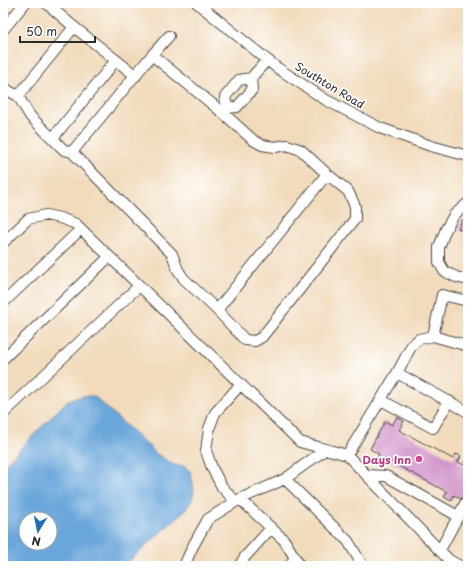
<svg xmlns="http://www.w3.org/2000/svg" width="471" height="569" font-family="'Playpen Sans',sans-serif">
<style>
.water{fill:#69a6da;stroke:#4a6882;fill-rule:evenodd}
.building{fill:#d294ca}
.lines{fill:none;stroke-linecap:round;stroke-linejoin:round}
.minor-casing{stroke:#494541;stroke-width:12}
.minor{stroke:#fff;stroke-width:10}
.hotel-dot{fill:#d1479c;stroke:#fff;stroke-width:1.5}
.labels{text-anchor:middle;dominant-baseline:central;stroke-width:3.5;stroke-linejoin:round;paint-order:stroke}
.street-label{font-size:11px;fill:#2b2b2b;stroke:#fff}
.hotel-label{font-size:11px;font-weight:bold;fill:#b23c85;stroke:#fff;text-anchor:end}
</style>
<rect width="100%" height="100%" fill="#fff"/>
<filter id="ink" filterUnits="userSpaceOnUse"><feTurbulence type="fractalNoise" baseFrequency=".025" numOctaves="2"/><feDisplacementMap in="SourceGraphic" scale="8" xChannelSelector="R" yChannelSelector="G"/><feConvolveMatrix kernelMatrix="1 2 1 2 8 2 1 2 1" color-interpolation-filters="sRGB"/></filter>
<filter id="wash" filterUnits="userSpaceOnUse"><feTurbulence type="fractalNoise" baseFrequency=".012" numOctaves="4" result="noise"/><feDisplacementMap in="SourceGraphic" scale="16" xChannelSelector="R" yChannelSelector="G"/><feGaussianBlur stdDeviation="0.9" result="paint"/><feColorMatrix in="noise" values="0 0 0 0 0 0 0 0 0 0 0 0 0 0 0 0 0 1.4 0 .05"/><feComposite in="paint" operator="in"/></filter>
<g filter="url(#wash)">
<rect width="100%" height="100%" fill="#f1dbbc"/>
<path class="water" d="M84,396H94L158,455L174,465L185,466L191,473L194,491L192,500L185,510L124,566H3V466L68,400ZM26,519H50V543H26Z"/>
<g id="blocks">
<path class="building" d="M462,220L468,222V232L458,229Z
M467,315H468V334L463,333Z
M397,417L404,421L399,430L453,459L456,454L461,456L458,462L464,465L466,460H468V487L461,499L454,495L451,501L444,497L447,492L384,458L382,462L376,459L379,454L370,449L385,421L392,425Z"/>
</g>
</g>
<g filter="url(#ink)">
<use href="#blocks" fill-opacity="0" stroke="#494541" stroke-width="1"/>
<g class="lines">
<g class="minor-casing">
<path id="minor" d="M46,3L74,27
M197,3L276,67L326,100L380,128L431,146L468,156
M3,30L25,3
M152,55L169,36
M116,60L136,76
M251,78L252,90L237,107L227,108L225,97L239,80L251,78L267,60
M3,86L9,91L18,96
M222,112L253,140L262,145L275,147L287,145L301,150L327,174L217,310L184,279L178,270L172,254L72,152L152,55L222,112L227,108
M53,138L116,60L74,27L18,96L30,116L64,150L72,152
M468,203L454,215L446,229L439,247V262L444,271L456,277L468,280
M3,243L28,219L46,215L60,218L76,224L300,442L347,455L449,560L460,566
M468,301L442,295L433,336L468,346
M3,303L81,229
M217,310L245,340L255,341L262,337L355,219V206L348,191L327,174
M3,359L109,257
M397,373L412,345L419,339L433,336
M381,400L433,428L449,401
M3,414L139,286
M347,455L397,373L468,412
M366,475L386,476L458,516
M285,479L348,541L360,561L362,566
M240,499L284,540L300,566
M235,501L222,487L212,468L206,451L209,429L215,413L241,384
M440,550L468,498
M184,566L193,546L208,519L240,499L285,479L326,449
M240,566L244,558L271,528
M289,566L295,558"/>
</g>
<use href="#minor" class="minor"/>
</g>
</g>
<circle class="hotel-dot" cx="419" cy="459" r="4"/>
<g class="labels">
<g class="street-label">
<text transform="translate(330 85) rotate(31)">Southton Road</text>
</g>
<g class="hotel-label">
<text x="411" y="459">Days Inn</text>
</g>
</g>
<rect width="471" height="569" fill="none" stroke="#fff" stroke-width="16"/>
<g transform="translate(38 531) rotate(190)"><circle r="19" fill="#ffffff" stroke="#aaaaaa"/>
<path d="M0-3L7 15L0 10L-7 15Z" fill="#1f6fb2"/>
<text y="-6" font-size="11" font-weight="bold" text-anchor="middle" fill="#2b2b2b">N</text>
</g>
<path d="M20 36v6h75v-6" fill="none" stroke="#2b2b2b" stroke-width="2"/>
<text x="26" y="36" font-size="12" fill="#2b2b2b" stroke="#ffffff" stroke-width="3" paint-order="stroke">50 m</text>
</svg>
